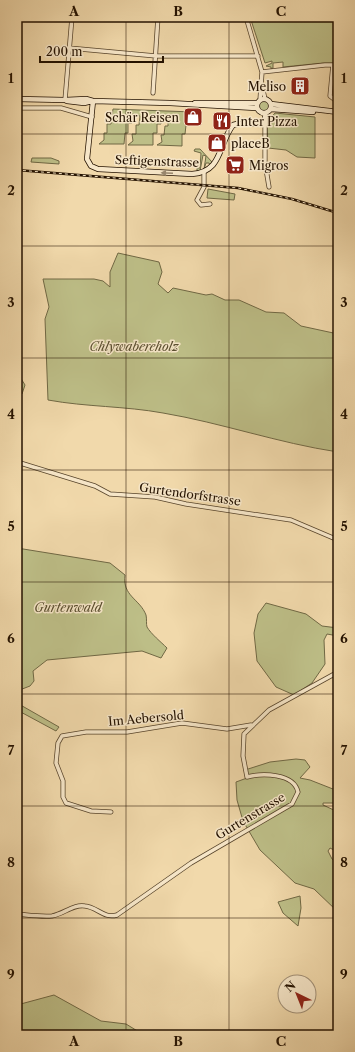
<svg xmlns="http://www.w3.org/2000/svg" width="355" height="1052" font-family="'Libre Caslon Text',serif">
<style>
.green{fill:#bdbe87;stroke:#706844}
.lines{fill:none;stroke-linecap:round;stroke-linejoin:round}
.street-casing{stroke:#57442b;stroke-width:5}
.secondary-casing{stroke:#241200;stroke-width:6}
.street{stroke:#f6e6c8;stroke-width:3.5}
.secondary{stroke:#f6e6c8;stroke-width:4.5}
.rail-casing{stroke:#241200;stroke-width:2.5}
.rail{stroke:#f6e6c8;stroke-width:1;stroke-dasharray:3;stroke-linecap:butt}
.oneway{fill:#98876e}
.grid{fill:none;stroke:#241200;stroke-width:1;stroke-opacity:0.55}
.labels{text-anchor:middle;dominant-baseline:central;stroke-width:3;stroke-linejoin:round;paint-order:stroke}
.poi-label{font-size:12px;fill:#241200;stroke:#f6e6c8;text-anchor:start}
.street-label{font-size:12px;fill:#241200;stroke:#f6e6c8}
.park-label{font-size:12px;font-style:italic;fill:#5a4e2f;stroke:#f6e6c8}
.neatline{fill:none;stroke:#241200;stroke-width:1.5}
.grid-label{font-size:13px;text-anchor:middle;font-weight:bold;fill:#241200}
</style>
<rect width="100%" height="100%" fill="#f1d9ab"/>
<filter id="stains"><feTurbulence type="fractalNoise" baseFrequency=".005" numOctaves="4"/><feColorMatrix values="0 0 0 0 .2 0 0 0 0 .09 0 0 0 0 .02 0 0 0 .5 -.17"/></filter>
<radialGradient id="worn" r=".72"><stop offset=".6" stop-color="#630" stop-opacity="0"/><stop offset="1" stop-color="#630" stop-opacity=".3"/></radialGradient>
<path class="green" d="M250,17H338V63H323L283,67V62L273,63V68L271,69V67L266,66L272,63V61L265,63Z
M258.5 106a5.5 5.5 0 1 1 11 0a5.5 5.5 0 1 1-11 0Z
M113,109L193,112V115L189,116V125H186L185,134H182V146L157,145L162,142L161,135H164L165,126H168V116L161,115V124H157V133H153V145H128L133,141L132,134H136V125H139L140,116L132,114V123H128V133H125L124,144H99L104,140V133H107V124H111Z
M275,113L315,117V158L297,157L286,150L268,148L267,122Z
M195,149H200L212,162L210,165L209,163H206L204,169L206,156L203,155L200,171H197V168H200L201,153L194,151Z
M32,158H51L59,161V164L31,162Z
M208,189L235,194L234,200L207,198Z
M118,253L159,262L162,272L158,284L168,293L173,288L206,295L212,294L225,300H239L266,312L284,313L301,326L338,334V452C278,443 222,423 163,413C125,406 86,407 48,400L45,319L49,307L43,279H94L103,281L110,287V272Z
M17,372L25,385L22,394H17Z
M17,548L110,563L125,575C122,596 140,599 146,615C147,619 146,624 147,627C151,634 161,642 167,648L161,658L142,651L47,660L33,671L34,681L30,686L17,691Z
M266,603L306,614L322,626L338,628V636L327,634L324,640L325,664L312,683L294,695L276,687L257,661L254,633L258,614Z
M17,703L59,727L56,731L17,710Z
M296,759L305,760L310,767L300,778L310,780L338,791V805L334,803H323V805L338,812V852L330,848L328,851L332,859L338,863V912L314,889L295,883L260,850L243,821L237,800L236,782L247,778L245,770L270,762Z
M300,896L301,908L298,926L283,913L278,902Z
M54,995L101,1021L126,1024L144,1035H17V1005Z"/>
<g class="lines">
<g class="street-casing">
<path id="street" d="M246,17L262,72L260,100
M69,48L156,56H258
M333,65L330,96L338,102
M262,72L325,65H338
M262,86L265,99
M153,93L158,17
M65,100L72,17
M17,108H61L92,117
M265,124V163L269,187
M204,172V187L197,200L201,205L210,204
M17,462L95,486L110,494L155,497L186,504L291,520L338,540
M111,812L91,811L66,803L63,797V781L56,763L58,743L62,736L86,732H127L182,723L227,729L251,725
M17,914C28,915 41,917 52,916C64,914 73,904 85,906C97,907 104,919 117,915L191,863L292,804L298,792C294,773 262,773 247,777L243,756L244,734L269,710L338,672"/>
</g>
<g class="secondary-casing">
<path id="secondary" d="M257 106a7 7 0 1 1 14 0a7 7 0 1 1-14 0Z
M17,99L65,100L86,99L93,101L170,103L257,108
M67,101L84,103L92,101
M93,101L87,159L91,166L98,169L192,174C223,172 218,144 233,125L237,124H265V113
M195,103H257
M271,104L338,112
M271,109L313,112"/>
</g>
<use href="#street" class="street"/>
<use href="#secondary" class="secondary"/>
<g class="rail-casing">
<path id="rail" d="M17,170L238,188L292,199L338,213"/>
</g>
<use href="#rail" class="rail"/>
</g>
<defs><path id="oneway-solid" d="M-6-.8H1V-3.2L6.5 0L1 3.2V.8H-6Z"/></defs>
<use class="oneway" href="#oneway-solid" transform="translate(167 173) rotate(-177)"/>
<path class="grid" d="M126,17V1035M229,17V1035M17,134H338M17,246H338M17,358H338M17,470H338M17,582H338M17,694H338M17,806H338M17,918H338"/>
<defs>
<g id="building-square" transform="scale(1)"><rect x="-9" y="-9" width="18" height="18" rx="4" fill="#8f2418" stroke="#f6e6c8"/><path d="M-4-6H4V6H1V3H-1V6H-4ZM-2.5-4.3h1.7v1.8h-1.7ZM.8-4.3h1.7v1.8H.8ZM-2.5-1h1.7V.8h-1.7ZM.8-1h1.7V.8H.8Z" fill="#fff"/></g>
<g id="shop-square" transform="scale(1)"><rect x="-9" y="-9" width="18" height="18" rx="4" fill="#8f2418" stroke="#f6e6c8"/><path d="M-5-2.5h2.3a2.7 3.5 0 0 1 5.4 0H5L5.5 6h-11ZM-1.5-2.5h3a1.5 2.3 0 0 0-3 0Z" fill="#fff"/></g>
<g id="restaurant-square" transform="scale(1)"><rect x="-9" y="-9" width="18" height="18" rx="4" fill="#8f2418" stroke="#f6e6c8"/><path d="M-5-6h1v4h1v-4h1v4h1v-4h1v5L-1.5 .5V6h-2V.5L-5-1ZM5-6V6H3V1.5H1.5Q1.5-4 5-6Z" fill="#fff"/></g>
<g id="supermarket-square" transform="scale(1)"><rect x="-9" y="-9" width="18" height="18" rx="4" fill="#8f2418" stroke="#f6e6c8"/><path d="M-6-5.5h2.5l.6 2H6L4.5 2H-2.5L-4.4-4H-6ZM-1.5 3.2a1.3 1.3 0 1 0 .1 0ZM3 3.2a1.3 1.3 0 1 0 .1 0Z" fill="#fff"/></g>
</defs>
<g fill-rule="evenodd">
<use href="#building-square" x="300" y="86"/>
<use href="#shop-square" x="193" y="117"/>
<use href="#restaurant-square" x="222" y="121"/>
<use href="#shop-square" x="217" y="143"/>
<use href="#supermarket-square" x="235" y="165"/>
</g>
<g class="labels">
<g class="poi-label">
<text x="286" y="86" text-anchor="end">Meliso</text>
<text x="179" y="117" text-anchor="end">Schär Reisen</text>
<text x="236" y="121">Inter Pizza</text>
<text x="231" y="143">placeB</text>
<text x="249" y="165">Migros</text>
</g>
<g class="street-label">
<text transform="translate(157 161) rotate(2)">Seftigenstrasse</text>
<text transform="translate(190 494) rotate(8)">Gurtendorfstrasse</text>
<text transform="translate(146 718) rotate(-5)">Im Aebersold</text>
<text transform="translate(250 816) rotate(-31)">Gurtenstrasse</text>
</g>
<g class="park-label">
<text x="134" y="346">Chlywabereholz</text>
<text x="68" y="607">Gurtenwald</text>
</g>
</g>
<rect width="355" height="1052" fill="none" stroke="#f1d9ab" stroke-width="44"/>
<g transform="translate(297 994) rotate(317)"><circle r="19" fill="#f6e6c8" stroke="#a29178"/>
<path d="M0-3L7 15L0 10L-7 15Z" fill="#8f2418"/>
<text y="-6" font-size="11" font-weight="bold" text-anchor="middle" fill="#241200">N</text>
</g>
<path d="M40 56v6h123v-6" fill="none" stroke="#241200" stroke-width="2"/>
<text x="46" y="56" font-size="12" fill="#241200" stroke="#f6e6c8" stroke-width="3" paint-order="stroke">200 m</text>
<rect x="22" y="22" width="311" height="1008" class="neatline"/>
<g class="grid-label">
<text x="74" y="16">A</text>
<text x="178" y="16">B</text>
<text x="281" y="16">C</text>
<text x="11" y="83">1</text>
<text x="344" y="83">1</text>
<text x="11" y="195">2</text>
<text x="344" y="195">2</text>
<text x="11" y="307">3</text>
<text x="344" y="307">3</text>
<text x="11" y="419">4</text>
<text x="344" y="419">4</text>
<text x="11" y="531">5</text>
<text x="344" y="531">5</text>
<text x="11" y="643">6</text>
<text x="344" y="643">6</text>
<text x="11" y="755">7</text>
<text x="344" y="755">7</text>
<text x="11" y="867">8</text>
<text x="344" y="867">8</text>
<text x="11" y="979">9</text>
<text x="344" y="979">9</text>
<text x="74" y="1046">A</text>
<text x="178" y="1046">B</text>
<text x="281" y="1046">C</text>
</g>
<rect width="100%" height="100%" filter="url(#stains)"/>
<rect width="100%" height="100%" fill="url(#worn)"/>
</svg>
